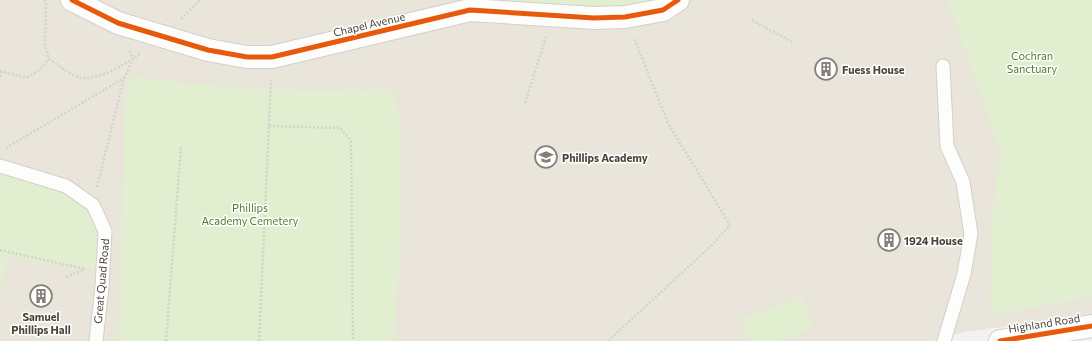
<svg xmlns="http://www.w3.org/2000/svg" width="1092" height="341" font-family="Commissioner,sans-serif">
<style>
.education{fill:#eae5da}
.green{fill:#e1eecf}
.lines{fill:none;stroke-linecap:round;stroke-linejoin:round}
.service-casing{stroke:#d2d0cb;stroke-width:15}
.minor-casing{stroke:#d2d0cb;stroke-width:24}
.tertiary-casing{stroke:#d2d0cb;stroke-width:24}
.path{stroke:#d3d2cc;stroke-width:2.5;stroke-dasharray:2 2;stroke-linecap:butt}
.service{stroke:#fdfdfc;stroke-width:13}
.minor{stroke:#fdfdfc;stroke-width:22}
.tertiary{stroke:#fdfdfc;stroke-width:22}
.cycleway-casing{stroke:#fff;stroke-width:8}
.cycleway{stroke:#e8590c;stroke-width:5}
.labels{text-anchor:middle;dominant-baseline:central;stroke-width:3;stroke-linejoin:round;paint-order:stroke}
.street-label{font-size:11px;fill:#4b4439;stroke:#fff}
.park-label{font-size:11px;fill:#4a7f2a;stroke:#fff}
.poi-label{font-size:11px;font-weight:bold;fill:#4b4439;stroke:#fff;text-anchor:start}
</style>
<rect width="100%" height="100%" fill="#f4f2ee"/>
<path class="education" d="M0,0H1092V315L965,332L932,341H0Z"/>
<path class="green" d="M471,0H678L625,17Z
M948,0H1092V297L990,315L991,229L1000,153Z
M134,76L183,83L302,91L395,90L400,122L401,236L394,341H118L126,93Z
M0,166L66,186L93,205L105,231L102,272L7,257L0,294Z
M802,296L814,328L780,341H749L741,319Z"/>
<g class="lines">
<g class="service-casing">
<path id="service" d="M943,66L947,146L963,182L971,234L964,274L944,341
M0,166L66,186L93,205L105,231L102,287L96,341"/>
</g>
<g class="minor-casing">
<path id="minor" d="M72,0L118,23L208,50L247,57H272L470,10L594,18L625,17L663,10L678,0"/>
</g>
<g class="tertiary-casing">
<path id="tertiary" d="M1000,341L1092,326"/>
</g>
<path class="path" d="M44,0L46,3L45,45L49,59C58,65 68,73 78,77C95,83 128,63 141,53
M181,19L200,0
M752,20L794,43
M0,71L26,78L38,71L49,59
M0,77L1,71
M525,103L546,37
M269,126L340,128L351,141L353,341
M6,148L124,78
M97,187L124,78L133,59L129,50
M0,250L85,269
M66,277L85,269
M166,341L181,147
M259,341L271,80
M608,341L711,246L730,225L668,123L634,38"/>
<use href="#service" class="service"/>
<use href="#minor" class="minor"/>
<use href="#tertiary" class="tertiary"/>
<g class="cycleway-casing">
<path id="cycleway" d="M72,0L118,23L208,50L247,57H272L470,10L594,18L625,17L663,10L678,0
M1000,341L1092,326"/>
</g>
<use href="#cycleway" class="cycleway"/>
</g>
<defs>
<g id="building-ring" transform="scale(1.15)"><circle r="9.5" fill="#fff" stroke="#868178" stroke-width="1.5"/><path d="M-4-6H4V6H1V3H-1V6H-4ZM-2.5-4.3h1.7v1.8h-1.7ZM.8-4.3h1.7v1.8H.8ZM-2.5-1h1.7V.8h-1.7ZM.8-1h1.7V.8H.8Z" fill="#868178"/></g>
<g id="school-ring" transform="scale(1.15)"><circle r="9.5" fill="#fff" stroke="#868178" stroke-width="1.5"/><path d="M0-5L7-2L0 1L-7-2ZM-4 1L0 2.5L4 1V4Q0 6-4 4Z" fill="#868178"/></g>
</defs>
<g fill-rule="evenodd">
<use href="#building-ring" x="826" y="69"/>
<use href="#school-ring" x="546" y="157"/>
<use href="#building-ring" x="889" y="240"/>
<use href="#building-ring" x="41" y="296"/>
</g>
<g class="labels">
<g class="street-label">
<text transform="translate(369 24) rotate(-13)">Chapel Avenue</text>
<text transform="translate(101 281) rotate(-85)">Great Quad Road</text>
<text transform="translate(1044 323) rotate(-9)">Highland Road</text>
</g>
<g class="park-label">
<text x="1032" y="55">Cochran<tspan x="1032" dy="13">Sanctuary</tspan></text>
<text x="250" y="207">Phillips<tspan x="250" dy="13">Academy Cemetery</tspan></text>
</g>
<g class="poi-label">
<text x="842" y="69">Fuess House</text>
<text x="562" y="157">Phillips Academy</text>
<text x="904" y="240">1924 House</text>
<text x="41" y="316" text-anchor="middle">Samuel<tspan x="41" dy="13">Phillips Hall</tspan></text>
</g>
</g>
</svg>
